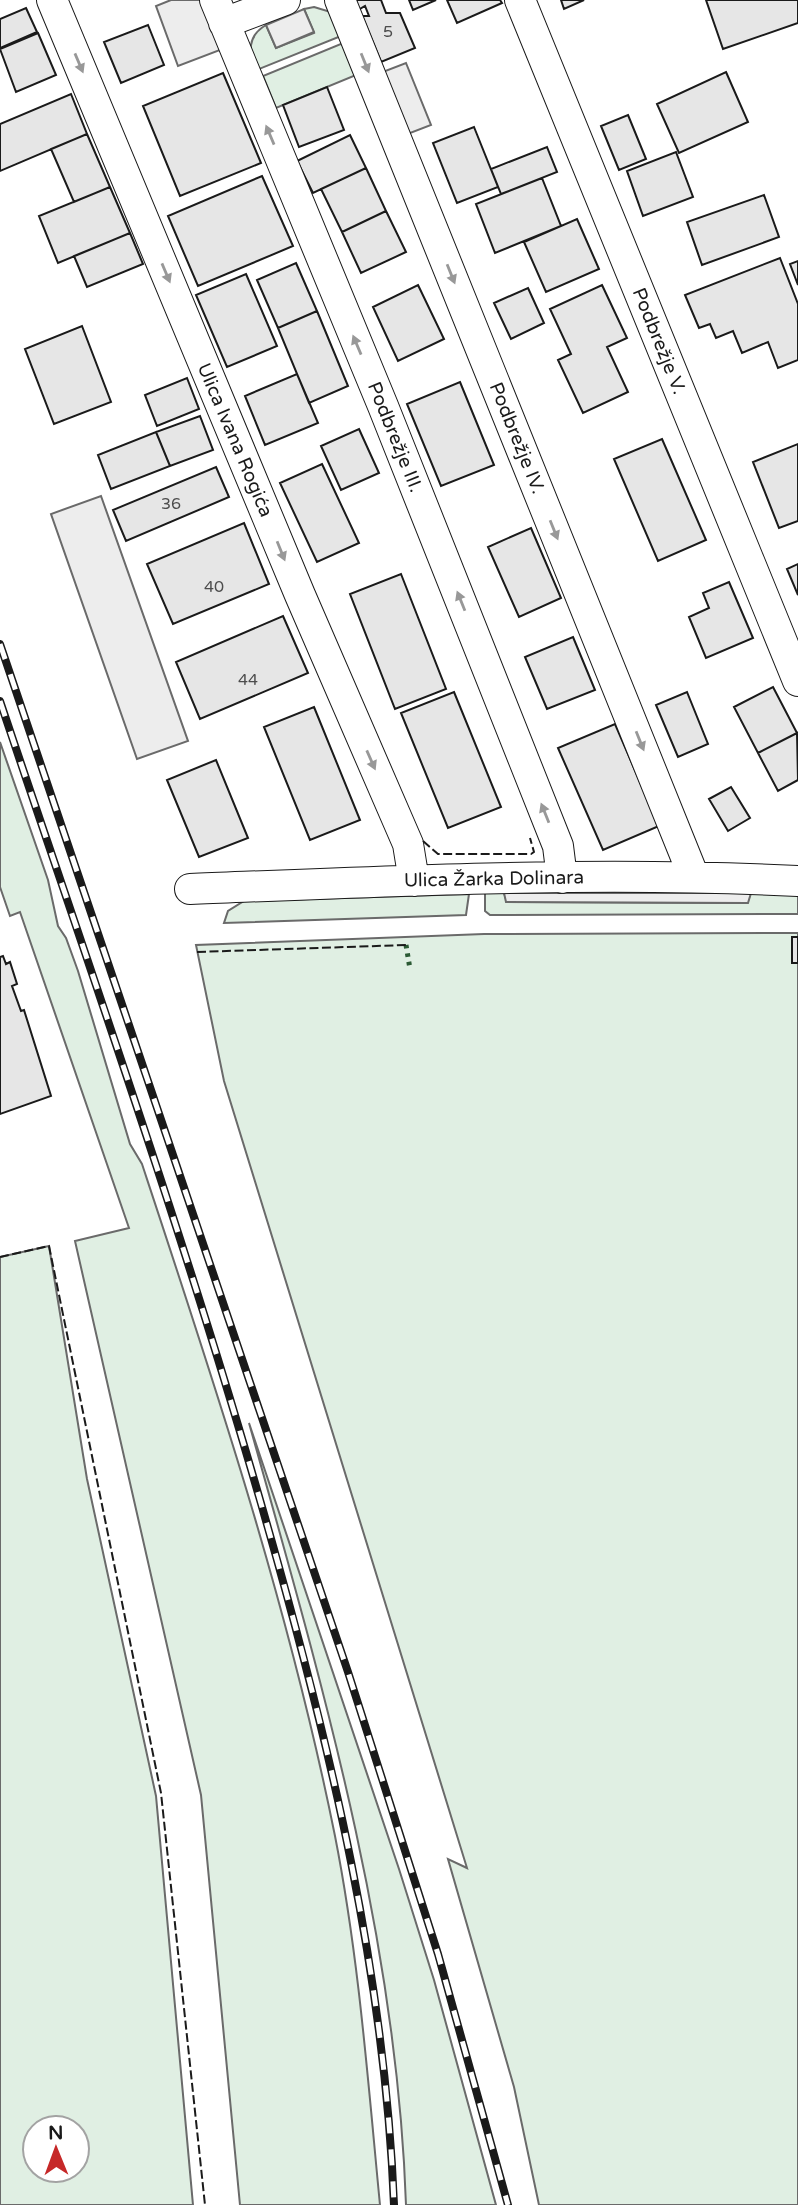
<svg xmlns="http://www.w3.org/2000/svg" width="798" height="2205" font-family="'Varela Round',sans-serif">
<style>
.green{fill:#e0efe3;stroke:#6a6a6a;stroke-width:2;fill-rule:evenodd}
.parking{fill:#ededed;stroke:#6a6a6a;stroke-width:2}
.building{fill:#e6e6e6;stroke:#1a1a1a;stroke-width:2}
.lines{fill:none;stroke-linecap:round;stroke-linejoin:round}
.street-casing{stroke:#1a1a1a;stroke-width:32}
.street{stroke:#fff;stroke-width:30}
.rail-casing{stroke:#1a1a1a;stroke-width:8}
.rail{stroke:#fff;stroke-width:5;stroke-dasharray:16;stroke-linecap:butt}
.hedge{stroke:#2b5a34;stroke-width:5;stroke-dasharray:3.5 5;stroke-linecap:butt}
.fence{stroke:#1a1a1a;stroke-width:2;stroke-dasharray:9 3.5;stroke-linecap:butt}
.oneway{fill:#989898}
.labels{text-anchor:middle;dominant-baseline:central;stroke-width:5;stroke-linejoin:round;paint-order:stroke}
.number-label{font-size:16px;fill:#4d4d4d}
.street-label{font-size:19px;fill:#1a1a1a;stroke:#fff}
</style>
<rect width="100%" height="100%" fill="#fff"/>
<path class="green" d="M314,7L334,13L346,34L254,71C249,52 247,36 266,25L276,48L314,33L304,9Z
M348,41L361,73L276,108L263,76Z
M0,742L48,880L58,926L66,938L78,971L130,1144L142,1164C215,1385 289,1607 335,1836C359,1958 368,2082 380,2205H240L201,1795L75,1241L129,1228L20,912L10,916L0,887Z
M485,893H504L507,902L747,903L751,893L798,895V914L490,915L485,911Z
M469,894L466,915L224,923L228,911L244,901Z
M798,933V2205H539L514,2087L448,1859L467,1868L224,1081L196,945L484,934Z
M49,1246L87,1479L156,1796L193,2205H0V1257ZM35,2128H77V2170H35Z
M249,1423L399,1869L434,1980L496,2205H406C397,1937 321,1680 249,1423Z"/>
<path class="parking" d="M171,0H202L220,50L178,66L156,6Z
M304,9L314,32L276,48L266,25Z
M406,63L431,125L405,135L380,73Z
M101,496L188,741L137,759L51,514Z
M504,893H751L748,903L506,902Z"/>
<path class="building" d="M354,0H381L386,13H400L415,48L381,62L362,16H369L365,6L358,10Z
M409,0H436L413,10Z
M447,0H500L502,3L457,23Z
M561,0H584L564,9Z
M706,0H798V23L723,49Z
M26,8L37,32L0,48V19Z
M148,25L164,65L121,83L104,42Z
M38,33L56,75L16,92L0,49Z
M726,72L748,122L679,153L657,104Z
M223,73L261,163L180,196L143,106Z
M327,87L344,130L299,147L283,105Z
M71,94L87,134L0,171V124Z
M628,115L646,159L619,170L601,126Z
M474,127L498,187L457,203L433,143Z
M87,134L110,187L74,202L51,149Z
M350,135L366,168L313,193L297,161Z
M547,147L557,172L501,194L491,169Z
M676,152L693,197L643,216L627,171Z
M366,168L386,211L342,232L321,189Z
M262,176L293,246L198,286L168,216Z
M542,178L561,226L495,253L476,204Z
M110,187L130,233L58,263L39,216Z
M764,195L779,237L702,265L687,222Z
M386,211L406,252L361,273L342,232Z
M577,219L599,269L546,292L524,242Z
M130,233L143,264L87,287L74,256Z
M780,258L798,304V360L778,368L768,342L742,353L733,331L716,338L710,324L699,328L685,295Z
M798,261V285L790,264Z
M296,263L317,311L278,328L257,280Z
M246,274L277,346L227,367L196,295Z
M418,285L444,339L398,361L373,307Z
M602,285L627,338L607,347L628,392L583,413L558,360L571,354L550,309Z
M528,288L544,323L511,339L494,303Z
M317,311L348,386L309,403L278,328Z
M82,326L111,402L54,424L25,349Z
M297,374L318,423L265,445L245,396Z
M187,378L199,409L157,426L145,395Z
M460,382L494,465L441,486L407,404Z
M200,416L213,450L170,466L156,432Z
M359,429L379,473L341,490L321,446Z
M156,432L170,466L111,489L98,455Z
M662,439L706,540L658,561L614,459Z
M798,444V521L779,528L753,462Z
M322,464L359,543L317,562L280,483Z
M216,467L229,497L126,541L113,510Z
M244,523L269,584L173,624L147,564Z
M531,528L561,598L519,617L488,547Z
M798,564V595L787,569Z
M401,574L446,689L395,709L350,594Z
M729,582L753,638L706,658L689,617L709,608L703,593Z
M283,616L308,673L200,719L176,662Z
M573,637L595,690L547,709L525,657Z
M773,687L797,733L758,753L734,707Z
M454,692L501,807L448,828L401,713Z
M687,692L708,744L678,757L656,705Z
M314,707L360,820L310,840L264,727Z
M615,724L659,826L603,850L558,748Z
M797,733L798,780L778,791L758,753Z
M216,760L248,838L199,857L167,780Z
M731,787L750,818L728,831L709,799Z
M792,937H798V963H792Z
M3,956L6,964L10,962L17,984L12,986L21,1011L24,1010L51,1096L0,1114V957Z"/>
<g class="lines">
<g class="street-casing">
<path id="street" d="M52,0L300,595L408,844L414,881
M215,0L383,406L558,846L562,878
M340,0L694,877
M520,0L798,681
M224,23L285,0
M190,889C392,881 595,871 798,881"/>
</g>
<use href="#street" class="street"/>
<g class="rail-casing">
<path id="rail" d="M0,644L348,1672L438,1954L508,2205
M0,701C92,976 189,1249 268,1528C331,1749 385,1975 394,2205"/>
</g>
<use href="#rail" class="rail"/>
<path class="hedge" d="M406,945L410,969"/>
<path class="fence" d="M423,841L438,854H531L534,852L530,838
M197,952L406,945
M0,1257L49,1246L161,1793L205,2205"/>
</g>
<defs><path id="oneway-solid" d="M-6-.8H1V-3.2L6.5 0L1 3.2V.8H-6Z" transform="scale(1.75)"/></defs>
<g class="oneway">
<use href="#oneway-solid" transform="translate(79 63) rotate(67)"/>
<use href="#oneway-solid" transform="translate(365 63) rotate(68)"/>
<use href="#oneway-solid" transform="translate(270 135) rotate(-113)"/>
<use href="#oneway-solid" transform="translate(166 273) rotate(67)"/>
<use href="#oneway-solid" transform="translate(451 274) rotate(68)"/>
<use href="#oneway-solid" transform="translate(357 345) rotate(-113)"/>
<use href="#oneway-solid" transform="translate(554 530) rotate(68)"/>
<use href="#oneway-solid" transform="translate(281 551) rotate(68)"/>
<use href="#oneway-solid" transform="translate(461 601) rotate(-112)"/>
<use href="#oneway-solid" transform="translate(640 741) rotate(68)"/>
<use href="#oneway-solid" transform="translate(371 760) rotate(66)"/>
<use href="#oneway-solid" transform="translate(545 813) rotate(-112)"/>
</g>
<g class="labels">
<g class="number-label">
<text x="388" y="32">5</text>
<text x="171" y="504">36</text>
<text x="214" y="587">40</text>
<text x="248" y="680">44</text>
</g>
<g class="street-label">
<text transform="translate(659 341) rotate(68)">Podbrežje V.</text>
<text transform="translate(395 437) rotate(68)">Podbrežje III.</text>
<text transform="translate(517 438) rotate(68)">Podbrežje IV.</text>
<text transform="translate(235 440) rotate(67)">Ulica Ivana Rogića</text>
<text transform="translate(494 879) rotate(-1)">Ulica Žarka Dolinara</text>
</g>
</g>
<g transform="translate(56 2149) rotate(359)"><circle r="33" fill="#ffffff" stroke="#a3a3a3" stroke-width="2"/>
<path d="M0-5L12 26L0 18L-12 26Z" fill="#c62828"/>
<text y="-10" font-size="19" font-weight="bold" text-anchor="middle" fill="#1a1a1a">N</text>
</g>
</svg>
